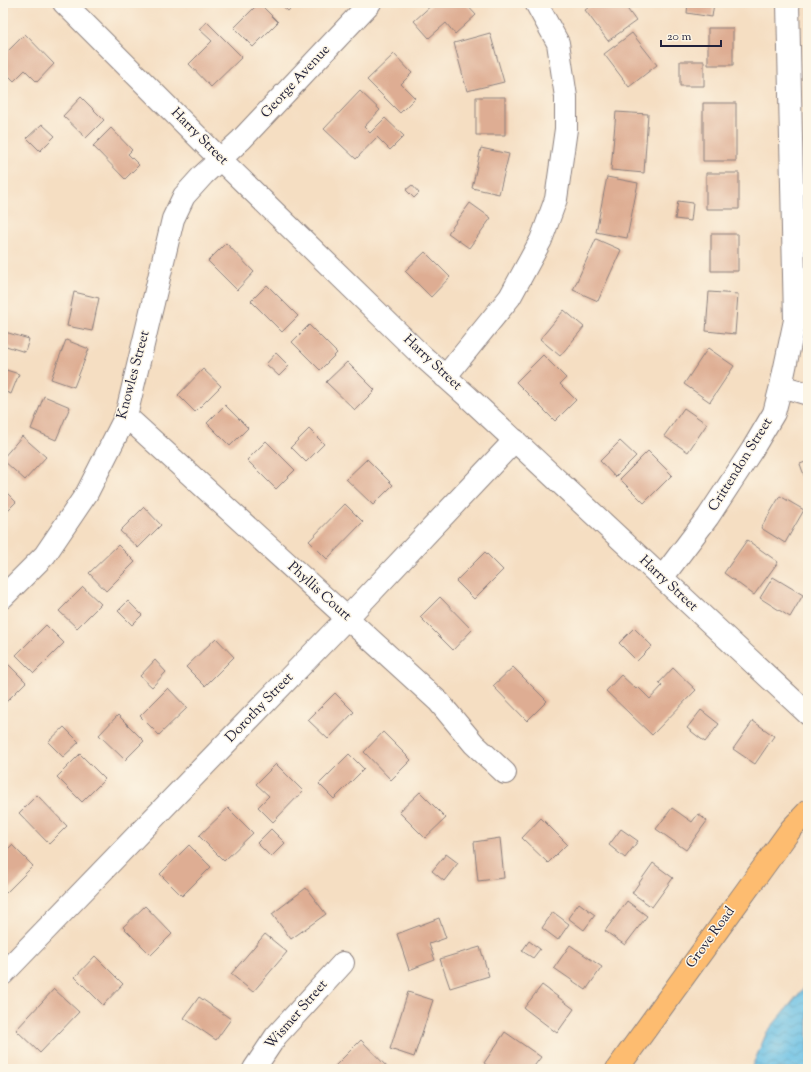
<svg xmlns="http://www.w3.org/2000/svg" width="811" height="1072" font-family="'Sorts Mill Goudy',serif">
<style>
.water{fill:url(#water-waves);stroke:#457190}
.building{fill:#dead93}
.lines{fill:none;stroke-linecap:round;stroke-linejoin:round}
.minor-casing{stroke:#8c807e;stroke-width:24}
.major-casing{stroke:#8c807e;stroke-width:24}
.minor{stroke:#fff;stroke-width:22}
.major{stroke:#fdbc6f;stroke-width:22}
.labels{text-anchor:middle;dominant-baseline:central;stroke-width:3;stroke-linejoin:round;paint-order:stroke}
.street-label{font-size:14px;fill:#22223b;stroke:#fcf5e5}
</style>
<defs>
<pattern id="water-waves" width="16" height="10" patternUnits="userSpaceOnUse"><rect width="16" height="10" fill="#68c0e5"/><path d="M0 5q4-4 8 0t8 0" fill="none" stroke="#559cbb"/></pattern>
</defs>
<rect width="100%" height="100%" fill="#fcf5e5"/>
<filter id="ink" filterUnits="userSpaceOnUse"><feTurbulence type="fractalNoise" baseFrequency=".025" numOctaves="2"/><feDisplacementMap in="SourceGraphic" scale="8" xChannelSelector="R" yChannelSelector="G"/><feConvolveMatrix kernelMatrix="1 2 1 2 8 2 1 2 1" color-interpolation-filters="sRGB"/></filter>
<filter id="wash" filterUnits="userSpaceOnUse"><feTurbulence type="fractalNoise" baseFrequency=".012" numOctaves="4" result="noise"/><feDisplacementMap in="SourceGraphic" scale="16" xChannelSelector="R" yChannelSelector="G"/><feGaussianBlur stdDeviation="0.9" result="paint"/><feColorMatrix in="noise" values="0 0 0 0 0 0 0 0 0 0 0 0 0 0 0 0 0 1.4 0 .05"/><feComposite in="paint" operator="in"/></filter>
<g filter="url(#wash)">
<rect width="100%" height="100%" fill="#f5dec2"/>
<path class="water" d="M808,983V1069H751L767,1032Z"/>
<g id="blocks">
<path class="building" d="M259,3L278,22L253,47L234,28Z
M279,3H296L288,11Z
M434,3H465L476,15L455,34L446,23L429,38L414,21Z
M595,3H623L636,21L608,41L585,10Z
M688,3H714L712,17L687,13Z
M207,22L242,57L211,87L189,64L212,41L199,29Z
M708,28H733V65H708Z
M490,33L504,82L467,91L454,43Z
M632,33L657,65L629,87L604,54Z
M25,34L54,64L37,82L25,70L14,81L3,70V56Z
M394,54L412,73L401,84L415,98L400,113L367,80Z
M680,61H704V86H680Z
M360,91L380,110L364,127L370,133L385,118L404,136L390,150L377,137L356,159L324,129Z
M81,97L104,120L86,138L63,116Z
M476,97H505V135H476Z
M703,103H736V161H703Z
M616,112L648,114L644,173L611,170Z
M42,124L55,136L40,151L27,138Z
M111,128L132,150L128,154L139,165L125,179L93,146Z
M481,148L509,154L499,194L472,188Z
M706,173H739V209H706Z
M607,177L638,183L627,238L596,232Z
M412,185L419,193L414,198L406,190Z
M678,201L693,203L691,221L675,219Z
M470,203L491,218L469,248L448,233Z
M711,234H738V271H711Z
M596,239L621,250L598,301L573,290Z
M226,243L254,272L237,290L208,261Z
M425,252L450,277L431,297L405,271Z
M267,285L298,316L282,332L251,301Z
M74,292L99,298L92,331L67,326Z
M709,292L738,294L735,334L706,331Z
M564,310L584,327L560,356L540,339Z
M309,325L337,353L320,370L292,342Z
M5,332L29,339L25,352L3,345V338Z
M66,340L89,349L74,387L51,379Z
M708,348L734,366L710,402L684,384Z
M276,353L289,366L279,376L266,364Z
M543,355L566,378L560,384L576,400L555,421L516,382Z
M347,362L375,390L355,410L326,382Z
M3,369L19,374L11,394L3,391Z
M203,369L221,386L195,412L178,395Z
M44,396L70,407L56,440L31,429Z
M225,405L248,428L230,446L207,423Z
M684,408L707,424L688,452L664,436Z
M309,429L324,444L306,462L291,447Z
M22,436L46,457L25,480L3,460V458Z
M266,441L295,470L276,489L247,460Z
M620,441L636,456L615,477L600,461Z
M648,451L672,475L644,503L620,479Z
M367,459L393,485L373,505L346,479Z
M808,461V486L800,464Z
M3,489L16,502L3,515Z
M780,496L804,510L785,543L761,528Z
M345,504L363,522L327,559L309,541Z
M144,507L161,525L138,548L120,531Z
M747,540L778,562L754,595L724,573Z
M118,545L135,562L106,591L89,573Z
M485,552L503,570L474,599L456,581Z
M773,577L803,595L790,617L760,598Z
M83,587L101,604L77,628L59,611Z
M440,597L472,630L453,650L420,617Z
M128,601L142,615L132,625L118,611Z
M46,625L64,643L34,673L16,655Z
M634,628L652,646L637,661L619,643Z
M216,638L234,657L205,686L186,667Z
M155,660L166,672L152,687L140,676Z
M8,664L26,682L3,705V670Z
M513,667L547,701L527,721L493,686Z
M673,668L696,690L652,735L606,691L621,675L636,689L638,687L650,699L662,686L659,683Z
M168,688L187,708L159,735L140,716Z
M335,693L354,712L328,739L308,720Z
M701,710L719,724L705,742L687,728Z
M118,715L144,741L125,760L99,735Z
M753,721L774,736L755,764L733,749Z
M64,727L79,742L63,757L48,742Z
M383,732L411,760L391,780L364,752Z
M80,754L105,779L82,802L57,777Z
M349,754L364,769L334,799L319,784Z
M276,764L303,791L273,822L258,807L269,796L256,784Z
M420,792L446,818L425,838L399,812Z
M37,795L67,826L49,844L19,813Z
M228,808L253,833L224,861L199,836Z
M672,808L692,822L698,814L707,821L686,850L656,829Z
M541,818L567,844L548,863L522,838Z
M271,829L285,843L271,857L257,843Z
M621,829L638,841L625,858L609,845Z
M500,838L504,878L478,881L474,842Z
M12,845L33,866L6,893L3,890V854Z
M189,845L211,867L182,896L160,874Z
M446,854L458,863L444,881L432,871Z
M653,863L673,878L652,907L632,893Z
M306,888L326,914L291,939L272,914Z
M627,901L647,916L625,945L605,931Z
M579,903L595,915L584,930L568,918Z
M145,906L172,934L151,955L123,927Z
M553,912L569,924L558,940L542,928Z
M439,918L446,938L429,944L435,960L409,970L397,934Z
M265,934L287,952L253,992L231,974Z
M529,941L540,949L533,958L522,951Z
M570,945L602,967L586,990L554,968Z
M480,947L489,976L450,988L440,959Z
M95,956L123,984L103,1005L75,977Z
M542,985L574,1009L557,1033L524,1008Z
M54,989L79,1012L40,1053L16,1030Z
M408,992L433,1000L414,1057L390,1049Z
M199,997L231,1019L216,1040L184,1018Z
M505,1032L541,1057L532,1069H492L484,1063Z
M361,1040L388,1068L386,1069H332Z"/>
</g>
</g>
<g filter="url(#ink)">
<use href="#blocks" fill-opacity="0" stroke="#8c807e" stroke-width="1"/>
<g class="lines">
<g class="minor-casing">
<path id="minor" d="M64,3L220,159L420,354L467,396L808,714
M445,377L510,297L541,240L556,199L566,129V97L558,43L536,3
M781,386L808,394
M126,416L439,702L474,744L505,773
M662,578L708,517L752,450L774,413L781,386L795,320L788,3
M3,597L45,555L87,493L126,416L173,219L184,196L203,175L241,140L370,3
M3,974L347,618L515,440
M254,1069L276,1036L343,963"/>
</g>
<g class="major-casing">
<path id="major" d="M617,1069L791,829L808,811"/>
</g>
<use href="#minor" class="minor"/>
<use href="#major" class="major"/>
</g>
</g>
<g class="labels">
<g class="street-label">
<text transform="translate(296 82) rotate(-47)">George Avenue</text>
<text transform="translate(199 137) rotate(45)">Harry Street</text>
<text transform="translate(432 363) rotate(43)">Harry Street</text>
<text transform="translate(134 375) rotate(-75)">Knowles Street</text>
<text transform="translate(741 465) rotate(-58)">Crittendon Street</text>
<text transform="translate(668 584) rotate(43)">Harry Street</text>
<text transform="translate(319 592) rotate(42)">Phyllis Court</text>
<text transform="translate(260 708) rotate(-46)">Dorothy Street</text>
<text transform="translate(711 938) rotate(-54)">Grove Road</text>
<text transform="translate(297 1015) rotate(-49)">Wismer Street</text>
</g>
</g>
<rect width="811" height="1072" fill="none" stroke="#fcf5e5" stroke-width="16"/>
<path d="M661 40v6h60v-6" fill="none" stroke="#22223b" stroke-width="2"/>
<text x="667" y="40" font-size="12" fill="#22223b" stroke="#fcf5e5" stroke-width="3" paint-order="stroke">20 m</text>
</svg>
